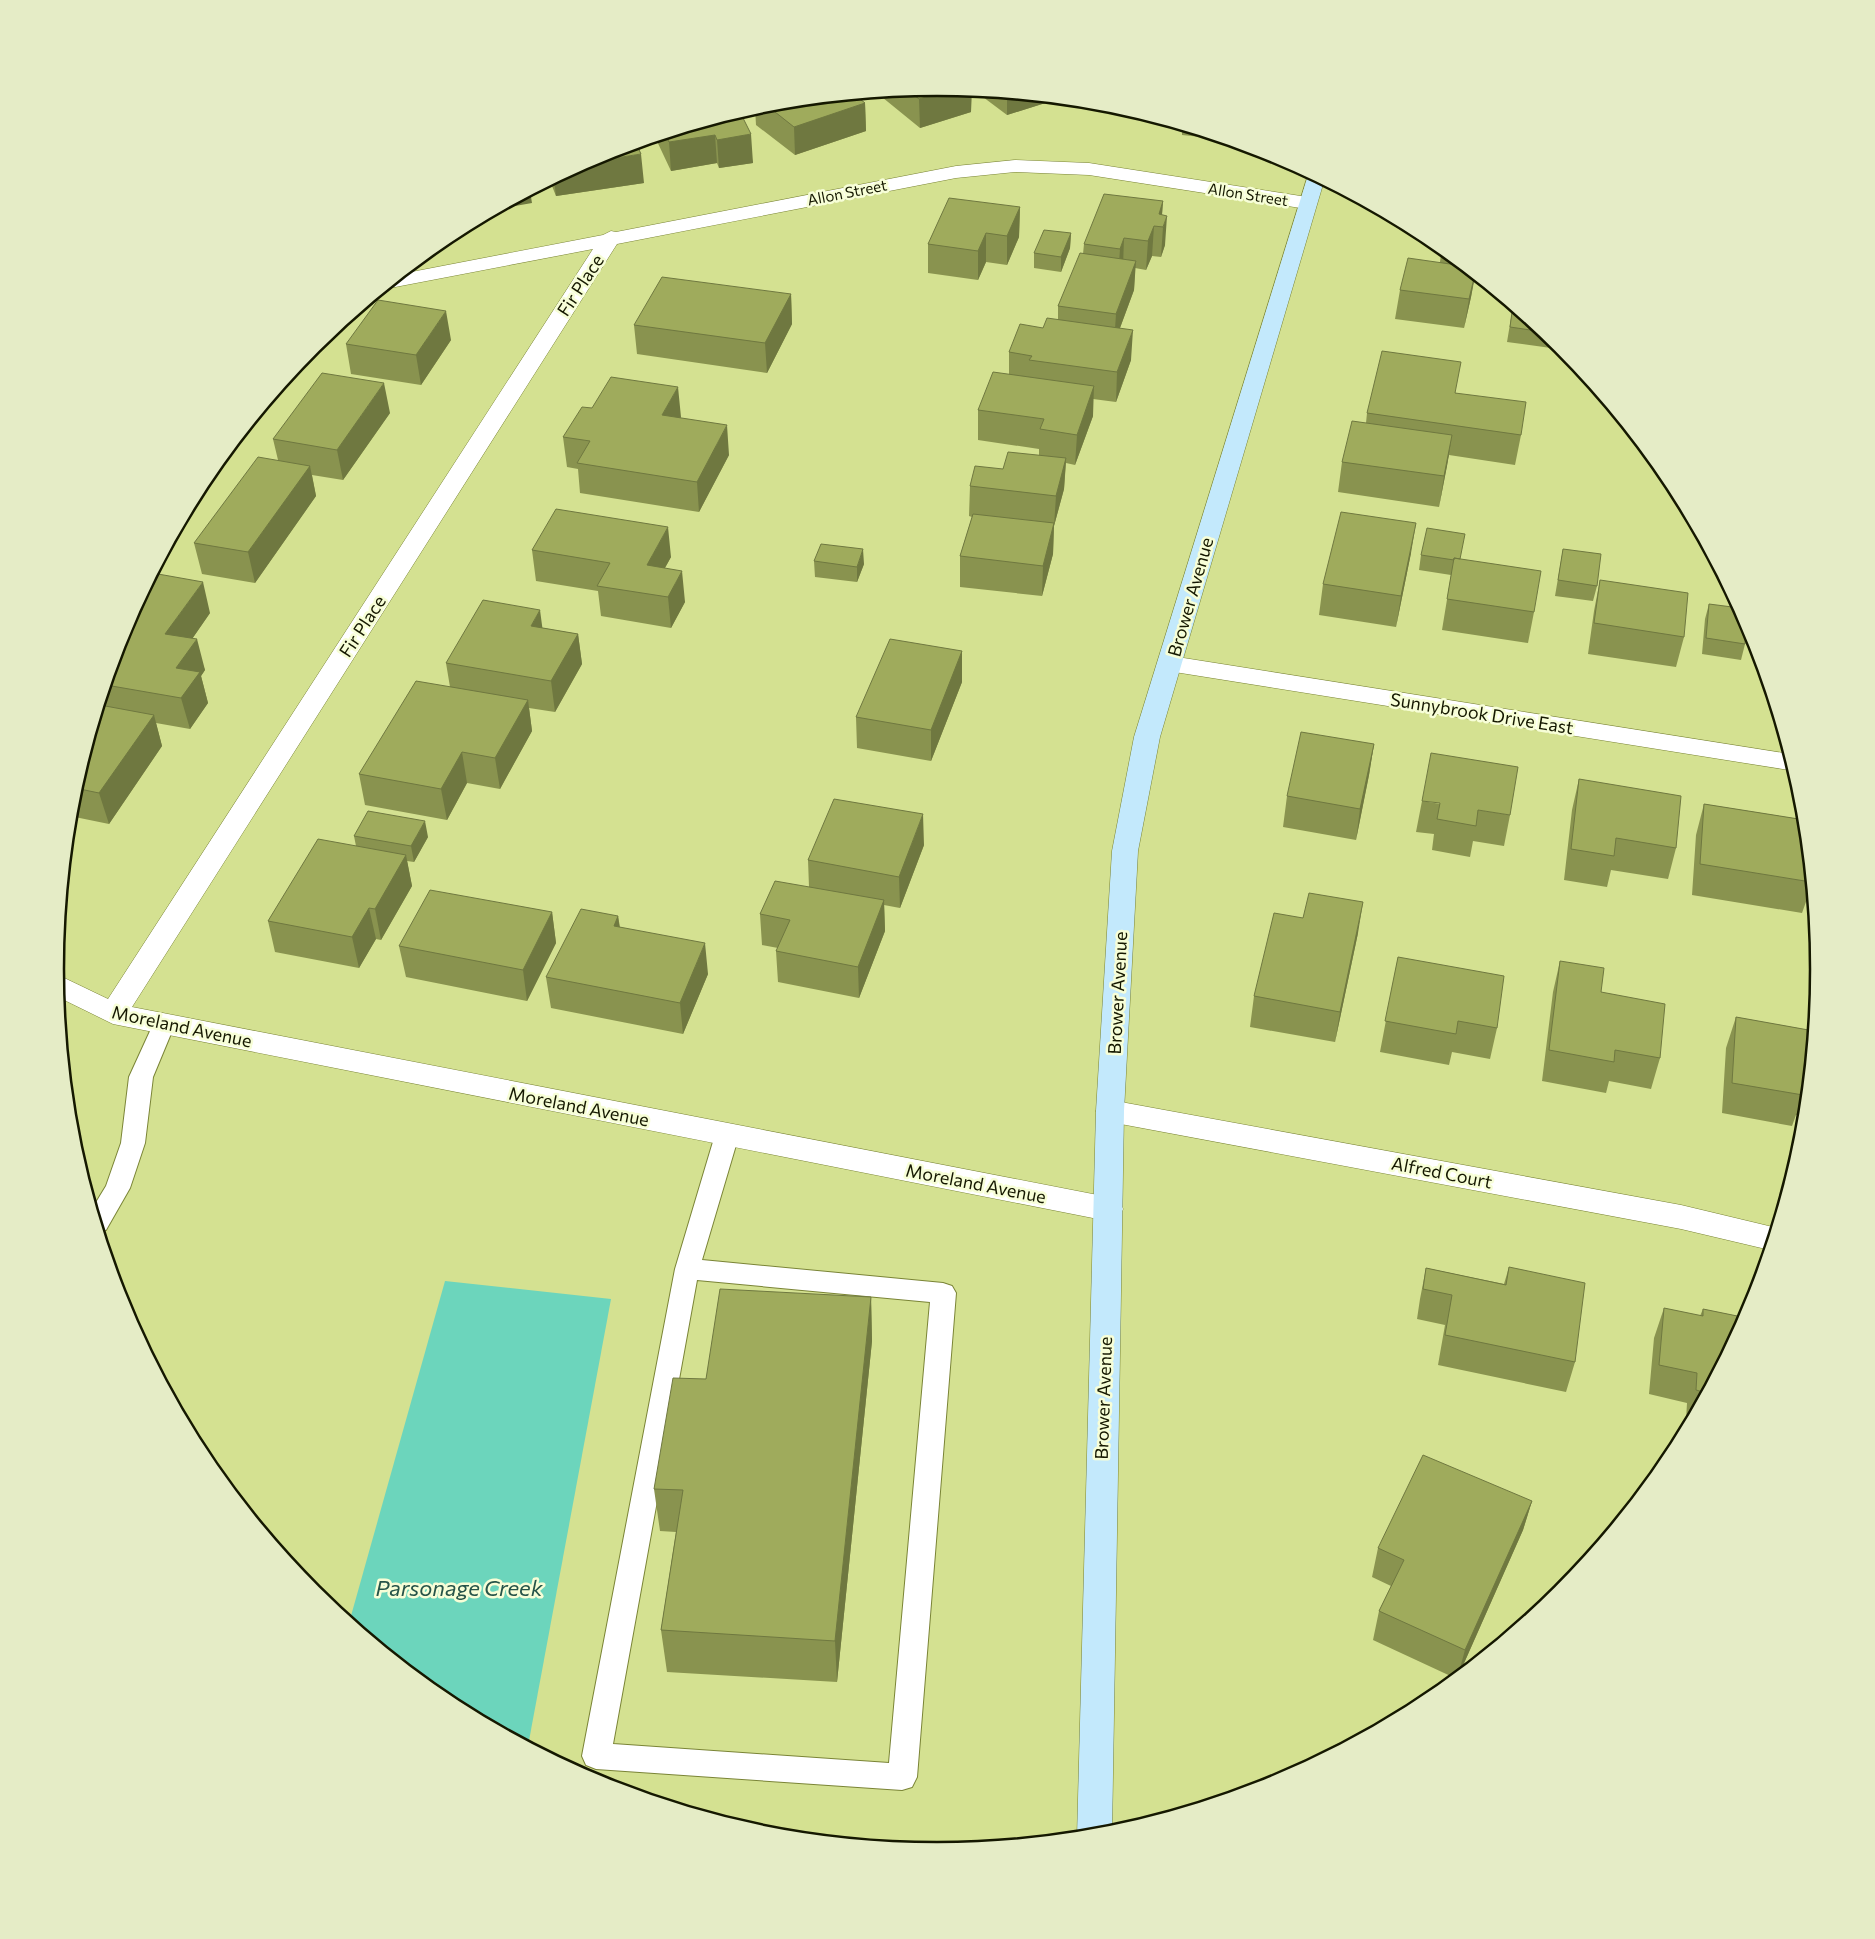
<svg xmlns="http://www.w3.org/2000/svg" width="1875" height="1939" font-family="Commissioner,sans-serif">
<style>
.water{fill:#6cd5bc}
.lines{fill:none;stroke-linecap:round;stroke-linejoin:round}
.lane-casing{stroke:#7a8436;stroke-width:2}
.street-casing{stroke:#7a8436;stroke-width:1}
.secondary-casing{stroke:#7a8436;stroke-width:1}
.lane{fill:#fff;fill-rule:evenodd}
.street{fill:#fff;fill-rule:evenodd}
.secondary{fill:#c3e9fc;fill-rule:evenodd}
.wall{fill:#89934f}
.shaded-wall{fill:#6f7840}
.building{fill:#9fab5c;stroke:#6f7840}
.labels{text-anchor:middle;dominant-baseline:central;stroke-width:5;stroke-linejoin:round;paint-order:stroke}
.far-street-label{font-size:15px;fill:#151800;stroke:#f7fed7}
.street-label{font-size:18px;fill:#151800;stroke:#f7fed7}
.near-water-label{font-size:22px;font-style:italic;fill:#265449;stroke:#f7fed7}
.rim{fill:none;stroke:#151800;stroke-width:2.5}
</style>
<rect width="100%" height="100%" fill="#d4e191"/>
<path class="water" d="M445,1281L611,1299L528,1746L447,1703L349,1623Z"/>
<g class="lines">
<g class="lane-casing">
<path id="lane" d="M164,1016L172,1018L175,1024L153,1077L145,1143L130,1188L106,1230L99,1232L92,1209L106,1186L121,1143L129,1077L156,1018Z
M727,1126L735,1129L739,1135L702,1260L943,1283L952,1286L956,1293L917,1777L912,1787L902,1790L596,1769L586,1765L582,1756L675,1269L715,1135L719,1129ZM697,1280L930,1302L889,1763L613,1744Z"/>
</g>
<g class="street-casing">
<path id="street" d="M1015,160L1089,163L1307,197L1314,199L1317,203L1314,207L1307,209L1089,175L1015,172L956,178L617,244L132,1007L1108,1197L1119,1201L1123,1209L1119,1217L1108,1221L113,1024L58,997L56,974L108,999L593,249L390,288L385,287L401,274L603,235L611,231L616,232L956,166Z
M1171,656L1790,754L1795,771L1162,670L1159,664L1162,658Z
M1110,1100L1681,1205L1777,1228L1770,1250L1681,1229L1110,1122L1100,1119L1096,1111L1100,1103Z"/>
</g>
<g class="secondary-casing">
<path id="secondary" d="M1309,172L1324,181L1160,737L1138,851L1124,1111L1112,1834L1077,1838L1096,1111L1112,851L1134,737Z"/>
</g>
<use href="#lane" class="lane"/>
<use href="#street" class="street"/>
<use href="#secondary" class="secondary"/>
</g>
<path class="wall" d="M938,87L971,112L920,128L877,93Z
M975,91L1058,99L1007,115Z
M865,103L866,131L795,155L756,125L755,107L766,104Z
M740,112L753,163L719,168L717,163L671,171L655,137Z
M1182,126L1230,140L1182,135Z
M600,154L644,183L556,196L550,181Z
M1163,201L1162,215L1165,245L1161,257L1152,256L1146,270L1135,268L1134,290L1120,328L1131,360L1116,402L1093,399V416L1075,465L1066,463L1064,489L1054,526L1053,554L1042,596L960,587V556L972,517L969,516L970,486L1003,469L1039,455V449L978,440V410L1009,374V352L1043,328L1058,320V306L1083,254L1084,244Z
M1020,207L1019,237L1007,265L986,262L978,280L928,273V244Z
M1071,233L1070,248L1061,272L1034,268V253Z
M1442,247L1479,278L1475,277L1471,297L1464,328L1395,319L1400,290L1440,262Z
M791,294L792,324L767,373L637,354L634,325Z
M1512,312L1522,313L1553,339L1551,348L1507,342Z
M451,340L421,385L351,374L346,344Z
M1456,393L1521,435L1515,465L1449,455L1439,507L1338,492L1342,462L1366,423L1367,413Z
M592,408L681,417L680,418L729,455L699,512L580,493L578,469L567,467L563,437Z
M390,413L343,480L312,475L316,496L255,583L202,574L194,543L278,460L273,439Z
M1563,549L1597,586L1593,601L1555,596Z
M532,550L671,557L665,568L685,602L671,628L601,616L598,591L536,581Z
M1411,553L1396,627L1319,615L1323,584Z
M1421,555L1460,559L1534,612L1528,643L1442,630L1451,575L1419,570Z
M814,561L864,564L857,582L815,577Z
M1600,580L1684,637L1676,667L1588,654L1594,611Z
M1709,604L1745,644L1741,660L1702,654L1705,619Z
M210,613L192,639L205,670L201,676L208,703L190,729L156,723L162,746L109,824L70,816L72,797L122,632Z
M543,628L578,634L582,664L555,712L529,708L532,731L500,789L467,783L447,820L365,805L359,774L450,687L446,663Z
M962,651V682L931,761L857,748L856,717Z
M1374,744L1369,775L1356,840L1283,827L1287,796Z
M1579,779L1676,848L1668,879L1611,870L1607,887L1564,880L1572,810Z
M1422,801L1510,815L1504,846L1473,841L1470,857L1432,850L1434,834L1416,832Z
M1704,804L1805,820L1812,885L1802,913L1692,895L1696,835Z
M354,836L428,837L414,862L407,861L412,886L381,940L376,939L359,968L275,952L268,921L356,846Z
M924,845L900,908L884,905L885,931L859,998L778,982L776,951L778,948L762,945L760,914L809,887L808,860Z
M552,912L556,943L527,1001L406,977L399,946Z
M618,916L620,927L708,974L683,1034L551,1008L546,977Z
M1358,933L1335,1042L1250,1027L1254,996Z
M1398,957L1497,1028L1490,1059L1452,1052L1449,1065L1380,1052Z
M1560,961L1601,992L1660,1058L1651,1089L1609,1081L1606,1093L1542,1081L1553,992Z
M1736,1017L1814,1031L1806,1116L1796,1115L1792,1126L1722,1113L1726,1048Z
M1509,1267L1575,1362L1566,1392L1438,1365L1445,1325L1417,1319L1420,1299L1426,1268L1504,1284Z
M871,1297L872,1341L837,1682L667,1672L661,1630L676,1532L660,1531L654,1489L706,1379Z
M1664,1308L1700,1316L1703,1309L1747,1318L1692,1421L1686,1420L1687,1403L1649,1394L1654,1338Z
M1532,1501L1523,1530L1457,1679L1373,1640L1379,1611L1391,1586L1372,1577L1378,1548Z"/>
<path class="shaded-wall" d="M954,89L972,90L971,112L920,128L919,99Z
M1007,94L1058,99L1007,115Z
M865,103L866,131L795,155L794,127Z
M751,134L753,163L719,168L717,140Z
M715,135L717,163L671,171L669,142Z
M641,154L644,183L556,196L554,179L584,163Z
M530,191L532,203L498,209Z
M1163,201L1161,227L1159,214Z
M1020,207L1019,237L1007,265V236Z
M1167,216L1165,245L1161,257L1163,227Z
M1154,226L1152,256L1146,270L1148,241Z
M986,233V262L978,280V251Z
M1071,233L1070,248L1061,272V257Z
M1124,238L1123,267L1118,278L1120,249Z
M1136,261L1134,290L1114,344L1116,314Z
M1475,274L1471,297L1464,328L1469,299Z
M791,294L792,324L767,373L765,343Z
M446,311L451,340L421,385L416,355Z
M1133,330L1131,360L1116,402L1117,372Z
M384,383L390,413L343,480L337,450Z
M1094,386L1093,416L1075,465L1077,435Z
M678,387L681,417L664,446L662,415Z
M727,425L729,455L699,512L697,482Z
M1452,435L1447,466L1439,507L1444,476Z
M1066,458L1064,489L1054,526L1056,496Z
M310,466L316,496L255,583L248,552Z
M1054,523L1053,554L1042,596L1043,566Z
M1416,523L1411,553L1396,627L1401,596Z
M668,527L671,557L650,594L647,565Z
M863,549L864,564L857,582V567Z
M682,571L685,602L671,628L668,597Z
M203,582L210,613L174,665L165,634Z
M540,610L544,640L531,626Z
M578,634L582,664L555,712L551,681Z
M197,639L205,670L201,676L208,703L190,729L181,698L176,668Z
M962,651V682L931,761V730Z
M528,700L532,731L500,789L495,758Z
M154,715L162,746L109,824L99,793Z
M1374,744L1369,775L1356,840L1360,809Z
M462,752L467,783L447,820L441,789Z
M923,814L924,845L900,908L899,877Z
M425,821L428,837L414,862L411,846Z
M406,855L412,886L381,940L375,909Z
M884,900L885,931L859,998L858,967Z
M1363,902L1358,933L1335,1042L1340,1012Z
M369,908L376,939L359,968L352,937Z
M552,912L556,943L527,1001L523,970Z
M618,916L622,947L614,926Z
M705,943L708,974L683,1034L680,1003Z
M871,1297L872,1341L837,1682L835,1641Z
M1532,1501L1523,1530L1457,1679L1465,1650Z"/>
<path class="building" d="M938,87L954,89L919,99L908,90Z
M855,95L865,103L794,127L765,104Z
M740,112L751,134L717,140L715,135L669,142L665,134Z
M636,143L641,154L584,163L600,154Z
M1104,194L1163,201L1159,214L1167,216L1163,227L1154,226L1148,241L1124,238L1120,249L1084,244Z
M949,198L1020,207L1007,236L986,233L978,251L928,244Z
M1044,230L1071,233L1061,257L1034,253Z
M1080,253L1136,261L1116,314L1058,306Z
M1408,258L1464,266L1475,274L1469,299L1400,290Z
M662,277L791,294L765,343L634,325Z
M378,300L446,311L416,355L346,344Z
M1512,312L1522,313L1544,332L1510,327Z
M1047,318L1133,330L1117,372L1029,360L1032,356L1009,352L1020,324L1043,328Z
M1382,351L1461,362L1455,393L1526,402L1521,435L1367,413Z
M993,372L1094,386L1077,435L1040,429L1044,419L978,410Z
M322,373L384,383L337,450L273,439Z
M611,377L678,387L662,415L727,425L697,482L577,463L590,441L563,437L582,407L592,408Z
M1352,421L1452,435L1444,476L1342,462Z
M1008,452L1066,458L1056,496L970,486L975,466L1003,469Z
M258,457L310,466L248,552L194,543Z
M556,509L668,527L647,565L682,571L668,597L597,586L610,563L532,550Z
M1341,512L1416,523L1401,596L1323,584Z
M973,514L1054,523L1043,566L960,556Z
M1427,528L1465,534L1460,559L1454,558V560L1421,555Z
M821,544L863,549L857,567L814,561Z
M1563,549L1601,554L1597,586L1558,580Z
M1454,558L1541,571L1534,612L1447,599Z
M158,574L203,582L165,634L197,639L176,668L200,672L181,698L106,685L122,632L139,600Z
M1600,580L1688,593L1684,637L1594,623Z
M483,600L540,610L531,626L578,634L551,681L446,663Z
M1709,604L1740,608L1746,620L1745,644L1706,638Z
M890,639L962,651L931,730L856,717Z
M416,681L528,700L495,758L462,752L441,789L359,774Z
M100,705L154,715L99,793L75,788Z
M1301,732L1374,744L1360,809L1287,796Z
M1431,753L1518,767L1510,815L1478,810L1476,826L1437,819L1440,803L1422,801Z
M1579,779L1681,796L1676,848L1616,838L1614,856L1571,849Z
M834,799L923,814L899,877L808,860Z
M1704,804L1805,820L1811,882L1700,864Z
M368,811L425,821L411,846L354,836Z
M318,839L406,855L375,909L369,908L352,937L268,921Z
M775,881L884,900L858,967L776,951L790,920L760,914Z
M430,890L552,912L523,970L399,946Z
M1309,893L1363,902L1340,1012L1254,996L1274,913L1303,918Z
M581,909L618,916L614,926L705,943L680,1003L546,977Z
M1398,957L1504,976L1497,1028L1458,1021L1456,1034L1385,1021Z
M1560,961L1604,968L1601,992L1665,1004L1660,1058L1615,1050L1614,1062L1549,1050Z
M1736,1017L1814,1031L1809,1084L1804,1083L1803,1095L1732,1083Z
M1509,1267L1585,1283L1575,1362L1445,1335L1452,1295L1423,1289L1426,1268L1506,1285Z
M720,1289L871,1297L835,1641L661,1630L683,1490L654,1489L673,1378L706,1379Z
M1664,1308L1703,1316V1309L1747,1318L1707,1393L1696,1390L1697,1373L1659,1365Z
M1423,1455L1532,1501L1465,1650L1379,1611L1404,1560L1378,1548Z"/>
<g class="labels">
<g class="far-street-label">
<text transform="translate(847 192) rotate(-11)">Allon Street</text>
<text transform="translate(1248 194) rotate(9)">Allon Street</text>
</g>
<g class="street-label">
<text transform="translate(580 285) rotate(-57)">Fir Place</text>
<text transform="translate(1190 597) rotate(-74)">Brower Avenue</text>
<text transform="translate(362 626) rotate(-57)">Fir Place</text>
<text transform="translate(1482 713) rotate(9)">Sunnybrook Drive East</text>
<text transform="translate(1117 993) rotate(-87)">Brower Avenue</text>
<text transform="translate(182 1026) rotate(12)">Moreland Avenue</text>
<text transform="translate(579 1106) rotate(11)">Moreland Avenue</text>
<text transform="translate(1442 1172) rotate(11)">Alfred Court</text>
<text transform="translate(976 1183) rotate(11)">Moreland Avenue</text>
<text transform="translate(1103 1398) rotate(-88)">Brower Avenue</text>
</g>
<g class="near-water-label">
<text x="459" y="1587">Parsonage Creek</text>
</g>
</g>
<path d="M0 0H1875V1939H0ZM64 969a873 873 0 1 1 1746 0a873 873 0 1 1-1746 0Z" fill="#e5ecc6" fill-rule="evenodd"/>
<path class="rim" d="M64 969a873 873 0 1 1 1746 0a873 873 0 1 1-1746 0Z"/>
</svg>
